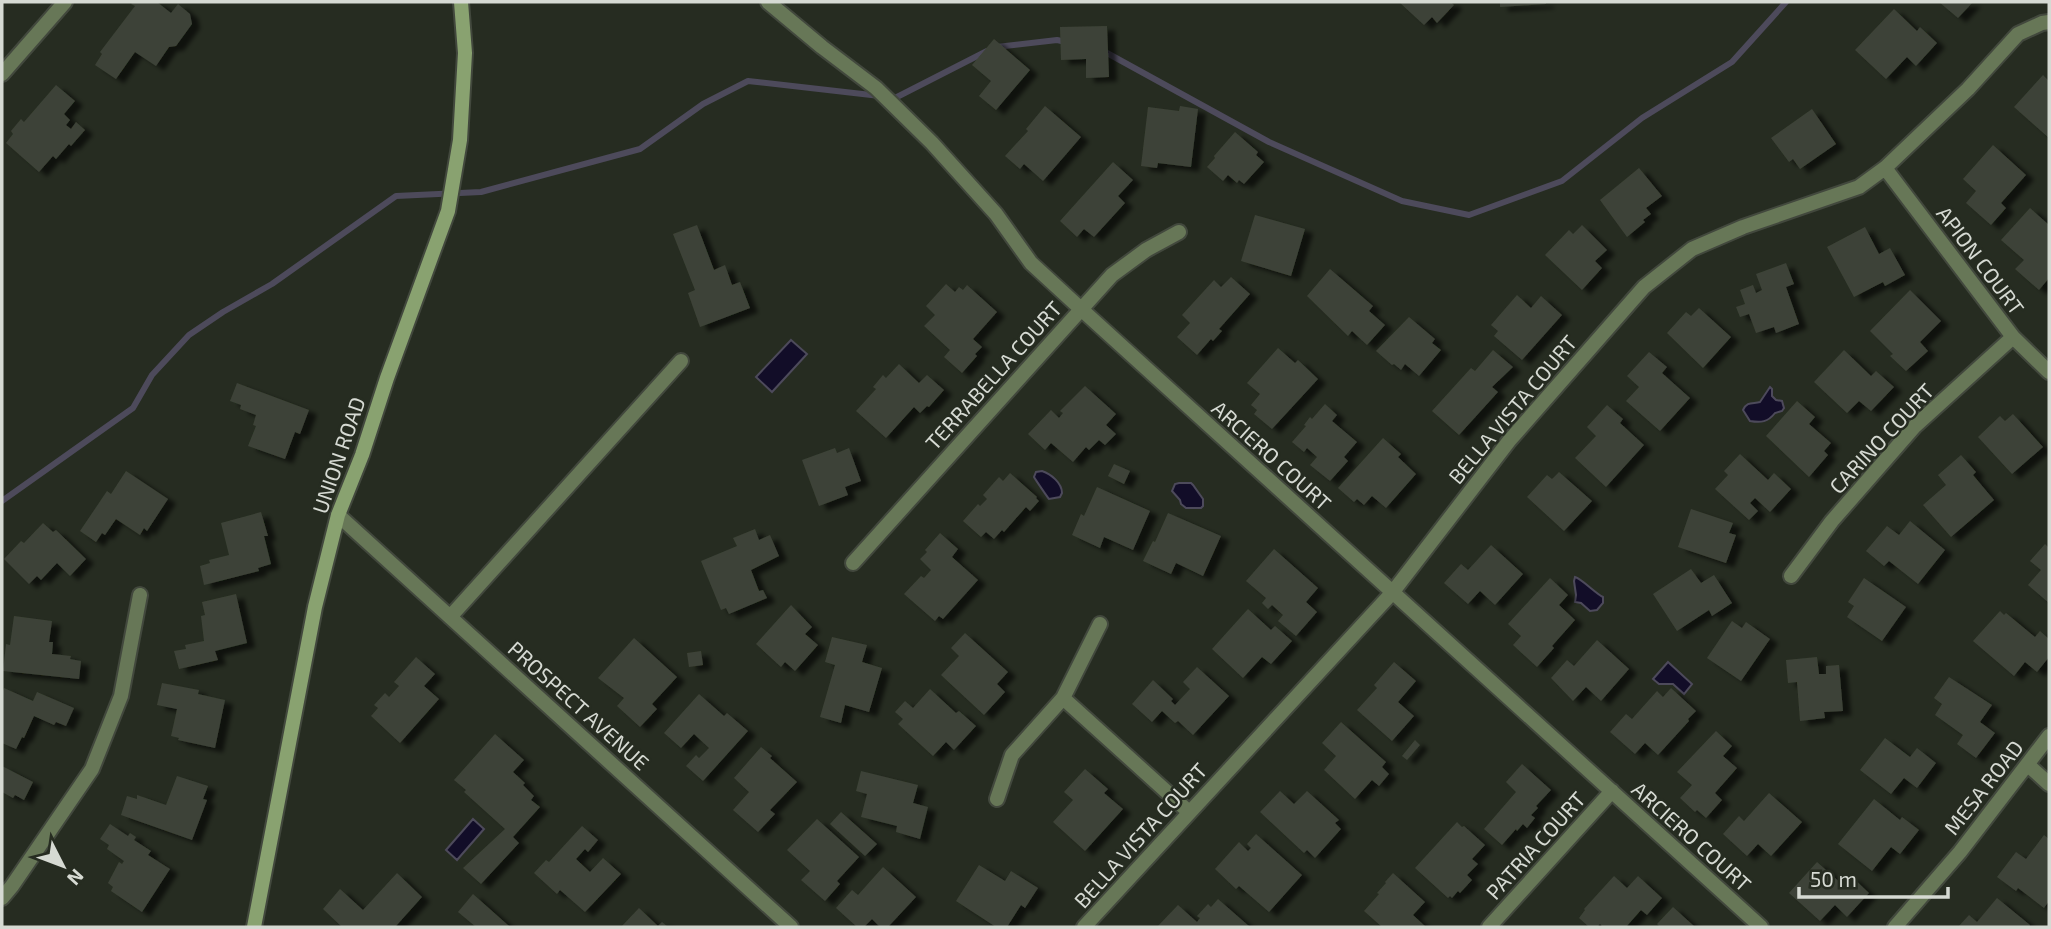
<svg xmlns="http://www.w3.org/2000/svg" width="2051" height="929" font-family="'Exo 2',sans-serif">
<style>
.water{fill:#120d28;stroke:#4d4a5b;stroke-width:2}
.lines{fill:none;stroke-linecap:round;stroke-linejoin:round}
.stream{stroke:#4d4a5b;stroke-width:6}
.building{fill:#3d4337;filter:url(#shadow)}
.street-casing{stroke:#42483d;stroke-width:18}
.secondary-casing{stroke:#42483d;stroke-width:18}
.street{stroke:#677757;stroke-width:14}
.secondary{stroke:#89a270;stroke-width:14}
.labels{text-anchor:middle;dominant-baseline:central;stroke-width:5;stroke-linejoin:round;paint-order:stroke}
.street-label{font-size:21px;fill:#d6dad3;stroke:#262c21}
</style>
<defs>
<filter id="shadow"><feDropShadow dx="8" dy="4.5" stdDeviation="2" flood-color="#0009"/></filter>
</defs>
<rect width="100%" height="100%" fill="#262c21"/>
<path class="water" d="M791,340L807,354L772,392L756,377Z
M1770,387L1772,389V396L1776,400L1782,401L1784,408L1782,411L1775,413C1768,422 1761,423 1750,421L1743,410C1747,401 1753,404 1760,402Z
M1042,471C1051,474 1062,483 1062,493L1060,497L1049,499C1048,498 1035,479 1034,477L1036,472Z
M1179,483H1191L1193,485L1203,499V506L1201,508H1186L1181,504L1180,500L1172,491L1175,484Z
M1575,577C1582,579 1595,593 1603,597V603L1597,610L1590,611L1581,603L1575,602L1576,595L1574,581Z
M1668,662L1692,684L1684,694L1673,684H1659L1653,679Z
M473,819L484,829L457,860L446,850Z"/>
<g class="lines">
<path class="stream" d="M997,47L1057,40L1066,42
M1100,51L1107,53L1269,142L1402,201L1469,215L1562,181L1642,118L1732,62L1786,2
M890,97L895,98L987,51
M2,501L133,408L152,375L189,335L223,312L272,284L396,196L481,192L640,149L703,104L748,81L880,96"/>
</g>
<path class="building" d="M133,2H157L171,13L178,4L190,14L192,24L176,46L169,47L156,66L135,52L116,79L95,65L102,54L100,52L135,6L131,4Z
M1399,2H1451L1454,5L1437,23L1432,17L1424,25Z
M1500,2H1546V4L1500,7Z
M1939,2H1973L1958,18Z
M1894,9L1917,31L1920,27L1937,43L1916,66L1907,57L1886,79L1855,50Z
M1107,26L1109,77L1086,78V59L1061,60L1060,27Z
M994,39L1030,70L996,110L979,96L991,81L972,65Z
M2043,75L2049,81V138L2014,107Z
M56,85L75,101L64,114L70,120L66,125L71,129L76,122L85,130L71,146L69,144L56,159L53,156L39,172L6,143L13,134L11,131L21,119L24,122Z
M1045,106L1081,137L1043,181L1024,164L1020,169L1005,156L1028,131L1026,129Z
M1180,106L1198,109L1191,167L1158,163L1157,168L1141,166L1148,107L1179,111Z
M1812,109L1836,144L1800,169L1793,159L1789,162L1771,138Z
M1235,132L1258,152L1256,155L1264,162L1244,184L1239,180L1237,183L1228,175L1223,181L1207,167L1215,158L1214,156Z
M1993,145L2026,175L2001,203L2006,208L1991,225L1966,203L1976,191L1963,179Z
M1113,162L1133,180L1118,196L1125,203L1094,237L1084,229L1077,237L1060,221Z
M1639,168L1662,196L1646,208L1651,214L1643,220L1645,222L1627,237L1600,200Z
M2030,208L2049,225V278L2039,290L2015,269L2024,260L2001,240Z
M1255,215L1305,229L1291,276L1241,261Z
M697,225L714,270L725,265L732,285L740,282L750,308L700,327L688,293L695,290L673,234Z
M1582,225L1607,250L1595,261L1602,268L1582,290L1545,255L1569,230L1573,234Z
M1865,227L1879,254L1890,248L1905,275L1885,286L1883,282L1854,297L1827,247Z
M1786,263L1794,284L1786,287L1799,324L1776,333L1774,327L1756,333L1749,314L1740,317L1736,307L1745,304L1740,290L1753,285L1756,293L1762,290L1756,274Z
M1330,269L1373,306L1369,311L1385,325L1367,345L1352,331L1348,336L1307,296Z
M1231,277L1250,294L1219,329L1222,331L1213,341L1211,339L1197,355L1177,337L1190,323L1182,315L1214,280L1221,287Z
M946,284L955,292L959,287L963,290L967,285L997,312L973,339L982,347L975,354L977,356L962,373L944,357L950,350L924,326L935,315L926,306Z
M1910,290L1941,321L1920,342L1928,351L1906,371L1890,356L1893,354L1870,331Z
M1517,295L1531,308L1541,296L1562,315L1522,360L1494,336L1498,331L1491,325Z
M1699,308L1731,337L1703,368L1667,333L1686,312L1691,316Z
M1409,317L1435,339L1432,343L1441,350L1419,376L1405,364L1401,370L1394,364L1392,365L1376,351Z
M1278,348L1295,363L1298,360L1318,379L1272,429L1254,414L1257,410L1251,405L1260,394L1247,383Z
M1493,350L1513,367L1492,387L1498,392L1459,435L1432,411L1471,368L1475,371Z
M1844,350L1871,376L1876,371L1894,387L1871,411L1859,401L1847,413L1814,382Z
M1649,352L1667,367L1662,373L1690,398L1660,431L1626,401L1639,387L1627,376Z
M899,364L919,383L927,375L944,390L929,407L927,406L920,413L914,407L886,438L856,411L876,389L873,387L883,375L886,378Z
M237,383L309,410L300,434L295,432L285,459L248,446L256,426L253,425L256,415L240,409L241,405L230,401Z
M1085,386L1116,414L1106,425L1116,434L1105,445L1099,440L1089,450L1086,447L1073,462L1051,443L1045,450L1028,434L1051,410L1059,418L1063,413L1060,411Z
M1797,401L1815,417L1809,424L1831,443L1824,451L1828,455L1809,477L1766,436Z
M1325,404L1337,415L1332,421L1357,442L1344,457L1348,461L1330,481L1310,465L1317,457L1307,448L1304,452L1292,442L1306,426L1304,425L1310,417L1312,419Z
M1607,405L1623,419L1620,423L1644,445L1606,487L1575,458L1596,436L1587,427Z
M2013,414L2043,447L2012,474L1978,437L2000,416L2005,421Z
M1383,438L1401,454L1398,457L1416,474L1386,508L1372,496L1364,505L1357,499L1354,502L1338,488Z
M835,448L837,453L849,448L861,481L845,487L848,495L819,506L802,460Z
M1740,454L1768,480L1774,473L1791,489L1770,512L1755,498L1750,503L1758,511L1749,520L1715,489L1728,475L1724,471Z
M1961,455L1976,472L1973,475L1994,500L1951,537L1923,505L1946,485L1938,475Z
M1114,464L1130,471L1124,484L1108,476Z
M126,471L168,499L147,531L144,528L140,535L116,519L105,535L102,533L96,542L80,531L107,491L111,494Z
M1559,472L1592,501L1564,531L1527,497L1547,475L1552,479Z
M1010,473L1037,497L1036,498L1039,501L1030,511L1026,507L1004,532L1002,530L994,539L986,532L981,537L963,521L978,504L980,506L987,499L983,495L999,477L1003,481Z
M1097,487L1150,511L1133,550L1104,537L1100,548L1072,535L1081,514L1084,516Z
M1691,509L1733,523L1729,533L1736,535L1726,563L1678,547Z
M261,512L268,536H264L271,564L258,568L259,571L204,585L200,566L210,563L209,560L229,555L221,523Z
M1168,513L1221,536L1203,576L1176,563L1171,574L1143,561L1153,541L1155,542Z
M1910,521L1945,550L1918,584L1889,561L1884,566L1866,551L1887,526L1899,535Z
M43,523L53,532L56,530L86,559L70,576L57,563L41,580L37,576L29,584L4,559L21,541L24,543Z
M755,529L759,540L770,535L779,556L751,570L759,591L763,590L767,598L729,614L726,608L721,610L701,561L737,546L733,538Z
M940,533L958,549L952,557L978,580L943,619L939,616L935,621L904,594L921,576L924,578L931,570L920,559L927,552L925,550Z
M2045,544L2049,548V603L2028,585L2041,570L2030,561Z
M1491,545L1523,574L1495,605L1480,591L1468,604L1444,583L1461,564L1468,570Z
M1274,549L1318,588L1306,602L1317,612L1296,636L1278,621L1283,615L1272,605L1268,609L1262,603L1266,598L1246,581Z
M1691,569L1701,583L1714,575L1732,603L1712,616L1709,610L1677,631L1653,594Z
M1550,578L1568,595L1559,605L1575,620L1552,646L1554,648L1537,667L1513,645L1521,636L1508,624Z
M1864,578L1906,607L1882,641L1847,617L1854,606L1848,602Z
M236,594L247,643L215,651L218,660L179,669L174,651L186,649L185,645L204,641L201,616L205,615L202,602Z
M791,605L812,627L805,634L818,645L795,671L785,662L781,667L756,644Z
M1248,609L1271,630L1275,626L1292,641L1271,664L1262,657L1243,678L1212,649Z
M2000,611L2004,615L2006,613L2035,637L2040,631L2049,639V657L2037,672L2025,662L2014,676L1973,641Z
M14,616L52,621L49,642H53L52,654L71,656L70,659L81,661L79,679L3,671L6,644L10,645Z
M1732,621L1742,628L1746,622L1770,639L1741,681L1707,658Z
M965,633L1008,672L997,684L1005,692L984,715L941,675L959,656L951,648Z
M832,637L867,645L862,662L882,668L869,712L845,705L841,723L820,717L835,665L825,662Z
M634,638L677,677L652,704L657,709L640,727L617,706L624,698L598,678Z
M1597,640L1629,669L1601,701L1586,687L1573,701L1551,678L1567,660L1574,666Z
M701,651L703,665L689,667L687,653Z
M416,657L435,674L424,686L439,699L400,743L371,716L378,708L374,705L385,693L389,697L399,686L394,682Z
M1817,657L1819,674H1826V666L1839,665L1843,711L1824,712L1825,718L1800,721L1797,682L1788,683L1786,660Z
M1394,662L1416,681L1398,702L1414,716L1392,741L1357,710L1377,688L1374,685Z
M1197,667L1229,696L1193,735L1178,721L1175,723L1162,711L1152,722L1132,704L1153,680L1173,699L1171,701L1175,705L1190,689L1183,682Z
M1949,677L1992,705L1980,722L1995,733L1976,758L1957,744L1963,735L1935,715L1942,704L1934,698Z
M162,683L199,690L198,694L225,700L215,748L178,740L179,738L171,736L177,709L157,705Z
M4,688L33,701L37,692L74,708L66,726L56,722L54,725L34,716L24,738L22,737L16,749L2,743V693Z
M1671,688L1696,711L1688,719L1689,721L1658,755L1645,743L1635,754L1610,732L1626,714L1632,719L1657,691L1663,697Z
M930,689L956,713L959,711L976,726L954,750L946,742L933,756L898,724L903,719L895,712L905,701L913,708Z
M699,694L724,716L727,713L748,731L703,781L686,766L696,755L699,758L709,748L694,734L681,748L664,733Z
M1341,722L1386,762L1382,767L1389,774L1379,786L1372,780L1355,799L1324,770L1336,756L1322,743Z
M1716,731L1732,746L1723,756L1737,768L1715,793L1722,800L1706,818L1697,810L1695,812L1680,798L1692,785L1677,772Z
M495,734L524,760L513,772L525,783L523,785L534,796L531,800L540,807L513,837L519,843L481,884L463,868L505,829L464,792L466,790L454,780Z
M1885,738L1910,757L1917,748L1936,763L1917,788L1904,778L1891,794L1860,770Z
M1415,740L1420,745L1407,760L1402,756Z
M761,747L772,756L770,758L797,782L770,810L775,814L758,832L733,810L749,792L734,778Z
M1522,764L1551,790L1536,806L1538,808L1531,815L1535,818L1527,828L1523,824L1517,831L1516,829L1502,845L1484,829L1516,792L1506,782Z
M2,766L33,782L24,800L15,795L13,798L2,792Z
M1085,769L1108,789L1104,793L1123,809L1085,851L1053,822L1073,800L1064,792Z
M861,771L918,785L913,803L928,807L920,839L896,832L897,826L861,817L867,794L856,791Z
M177,776L208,786L203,799L207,800L192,840L121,815L127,796L137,799V795L166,805Z
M1280,791L1294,804L1307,791L1339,820L1335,823L1341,829L1315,858L1307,850L1304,853L1260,812Z
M1769,793L1802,822L1771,856L1758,844L1747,856L1723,834L1739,816L1744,821Z
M1874,799L1900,820L1902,817L1919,830L1900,854L1891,847L1872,871L1838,844Z
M841,812L877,844L865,856L830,824Z
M817,819L859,857L837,881L840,884L825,901L801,880L810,871L787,850Z
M1457,822L1462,827L1464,826L1485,845L1472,859L1478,864L1467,875L1472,880L1460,893L1458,891L1452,898L1450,896L1448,898L1415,868Z
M110,824L128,836L130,833L136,837L134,840L151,851L148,855L170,869L142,912L111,891L113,887L108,883L119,862L122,864L124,861L107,849L109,845L100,839Z
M582,826L598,840L588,852L585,849L576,859L590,872L603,858L621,874L585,912L560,890L557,894L534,873L546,860L549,862Z
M1256,834L1302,875L1269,912L1239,886L1236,889L1215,869L1239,842L1248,851L1251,848L1247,844Z
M2044,835L2049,839V901L2044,908L2018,888L2016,891L1997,877L2016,852L2026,859Z
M1817,862L1843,885L1851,876L1869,893L1847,917L1835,905L1820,921L1789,893Z
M979,865L1005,881L1011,871L1038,888L1025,908L1021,905L1007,927H996L956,901Z
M883,867L916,897L888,927H880L872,919L864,927H857L836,908L852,890L858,895Z
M397,873L422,897L396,926L398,927H342L323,909L340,889L363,910Z
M1393,873L1425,902L1413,915L1426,927H1382L1364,911L1379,894L1377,893L1386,883L1385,882Z
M1614,876L1627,888L1638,876L1662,898L1647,915L1641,910L1626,927H1603L1600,924L1597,927H1589L1579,918L1585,910L1584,909Z
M473,894L509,926L508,927H476L458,912Z
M1997,898L2030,925L2029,927H1958L1969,915L1977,922Z
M1218,899L1250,927H1157L1178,905L1197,922L1200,918L1197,916L1208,904L1211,907Z
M1673,907L1695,927H1660L1657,924Z
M639,908L658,926L662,922L668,927H621Z"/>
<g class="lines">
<g class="street-casing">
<path id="street" d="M768,2L822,47L876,88L932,143L996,214L1031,263L1081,309L1761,927
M2,74L65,2
M1885,168L2013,337L2049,372
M338,515L791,927
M853,563L1112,275L1146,250L1179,232
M1791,576L1832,521L1915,426L2013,337
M450,617L681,361
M1063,698L1189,812
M2028,765L2049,784
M997,799L1012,755L1063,698L1100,624
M2,898L12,886L92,769L121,696L140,595
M1084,927L1392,593L1509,441L1644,287L1692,249L1743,227L1859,187L1885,168L1968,89L2018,34L2042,23L2049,22
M1489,927L1612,791
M1895,927L1960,852L2049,736"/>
</g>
<g class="secondary-casing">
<path id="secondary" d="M254,927L315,607L338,515L362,455L387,378L448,211L460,140L465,53L461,2"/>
</g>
<use href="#street" class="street"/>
<use href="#secondary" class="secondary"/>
</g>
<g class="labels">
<g class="street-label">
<text transform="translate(1981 260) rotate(53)">APION COURT</text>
<text transform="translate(993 375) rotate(-48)">TERRABELLA COURT</text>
<text transform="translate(1512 409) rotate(-50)">BELLA VISTA COURT</text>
<text transform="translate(1881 438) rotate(-47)">CARINO COURT</text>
<text transform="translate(338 455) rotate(-71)">UNION ROAD</text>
<text transform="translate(1272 455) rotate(42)">ARCIERO COURT</text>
<text transform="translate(579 705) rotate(42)">PROSPECT AVENUE</text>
<text transform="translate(1983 787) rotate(-52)">MESA ROAD</text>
<text transform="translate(1140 835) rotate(-48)">BELLA VISTA COURT</text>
<text transform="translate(1692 836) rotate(42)">ARCIERO COURT</text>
<text transform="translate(1535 845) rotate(-48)">PATRIA COURT</text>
</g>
</g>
<rect width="2051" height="929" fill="none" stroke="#d6dad3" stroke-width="7"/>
<g transform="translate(63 866) rotate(132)" stroke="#262c21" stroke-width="5" paint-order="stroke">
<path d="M0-5L12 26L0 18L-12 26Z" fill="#d6dad3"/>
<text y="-10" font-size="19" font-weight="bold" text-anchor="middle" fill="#d6dad3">N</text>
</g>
<path d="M1799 887v10h149v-10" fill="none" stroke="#d6dad3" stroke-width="3.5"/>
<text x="1810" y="887" font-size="21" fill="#d6dad3" stroke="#262c21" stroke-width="5" paint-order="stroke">50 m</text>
</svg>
